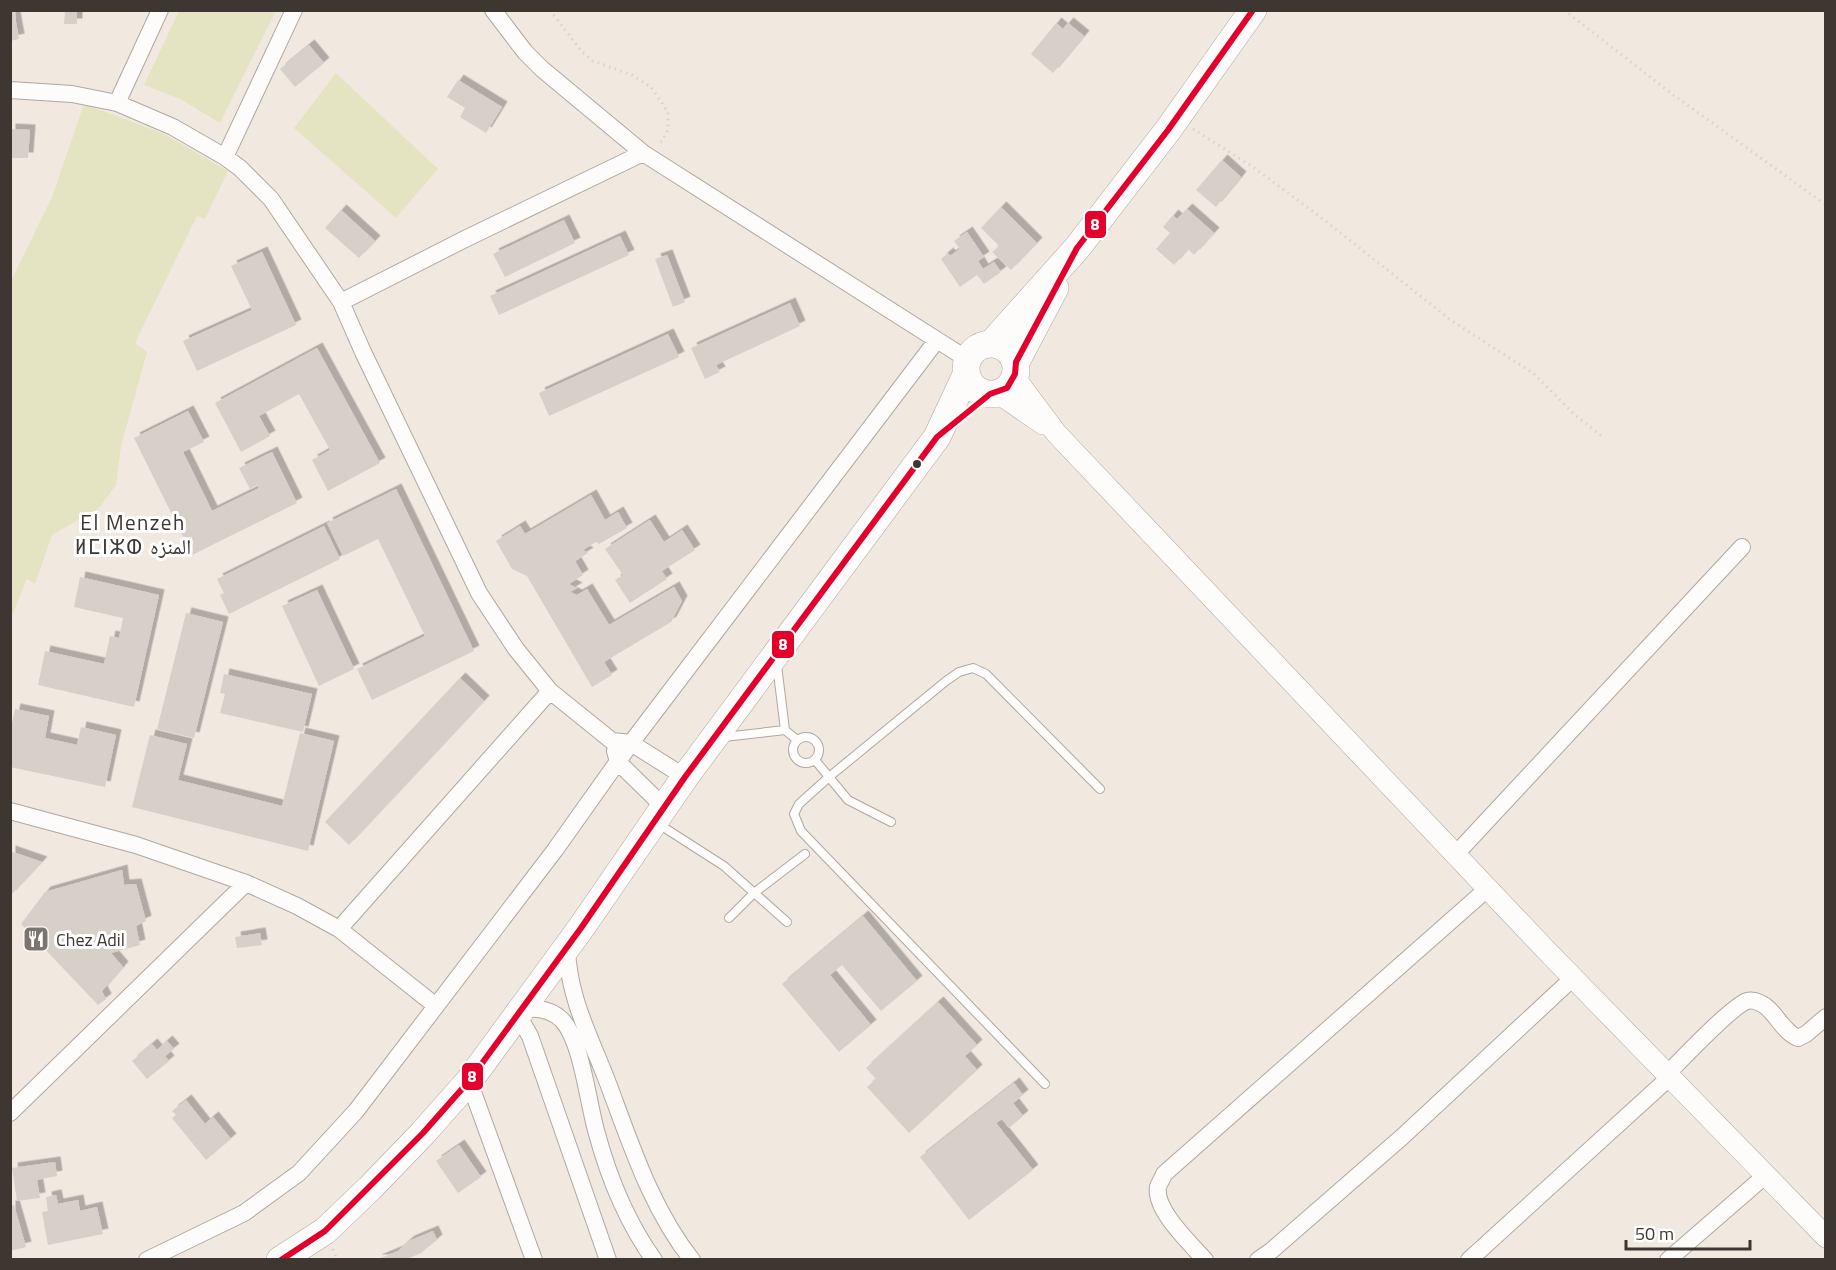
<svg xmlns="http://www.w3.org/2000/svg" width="1836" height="1270" font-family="'Titillium Web','Noto Naskh Arabic','Noto Sans Tifinagh',sans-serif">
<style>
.green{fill:#e4e4c2}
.building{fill:#d7d0c9;filter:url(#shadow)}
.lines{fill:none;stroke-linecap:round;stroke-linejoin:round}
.service-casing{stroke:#afa8a1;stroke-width:10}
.minor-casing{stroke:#afa8a1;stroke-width:18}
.tertiary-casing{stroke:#afa8a1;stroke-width:22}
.primary-casing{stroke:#afa8a1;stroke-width:28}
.path{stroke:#d8d4d2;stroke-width:3;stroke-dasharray:1.5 4.5;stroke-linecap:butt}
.service{stroke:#fdfcfa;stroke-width:8}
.minor{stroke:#fdfcfa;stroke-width:16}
.tertiary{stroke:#fdfcfa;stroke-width:21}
.primary{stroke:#fdfcfa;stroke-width:27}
.bus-1-casing{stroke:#fff;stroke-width:10}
.bus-1{stroke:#e4002b;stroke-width:6}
.bus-dot{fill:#3e3631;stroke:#fff;stroke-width:2}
.labels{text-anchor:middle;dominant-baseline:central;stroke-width:6;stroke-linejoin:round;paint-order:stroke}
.poi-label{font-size:18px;fill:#3e3631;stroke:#fff;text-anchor:start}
.quarter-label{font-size:21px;letter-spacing:1.5px;fill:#3e3631;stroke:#fff}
.line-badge{stroke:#fff;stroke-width:2}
.badge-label{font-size:16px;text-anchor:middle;font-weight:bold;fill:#fff}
</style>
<defs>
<filter id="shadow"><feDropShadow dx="5.5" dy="-5.5" stdDeviation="0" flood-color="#0004"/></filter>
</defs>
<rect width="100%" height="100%" fill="#f1e8e0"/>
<path class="green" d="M179,11H276L220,123L180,99L144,85Z
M336,73L438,169L396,218L294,128Z
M84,104L162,133L228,171L205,219L197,216L135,343L147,352L121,446L116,485L99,508L52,535L35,584L27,579L11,618V281L52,197Z"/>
<path class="building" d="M65,10H77V24H64Z
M10,11H14L19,39L10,41Z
M1056,23L1063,29L1068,23L1084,36L1053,73L1031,54Z
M309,45L324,63L295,87L280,69Z
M458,80L502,107L486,133L460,117L465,108L447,97Z
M10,129L30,130L28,158H10Z
M1222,160L1241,177L1216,207L1196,190Z
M1001,207L1037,243L1011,270L992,252L999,246L981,228Z
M1187,209L1214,233L1194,255L1188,249L1174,265L1156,249L1170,233L1163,227L1173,215L1177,219Z
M341,210L375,241L359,258L325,228Z
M564,220L575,243L505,277L493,254Z
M967,232L984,257L978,261L983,269L994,262L1001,272L984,284L977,275L960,287L941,259L948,253L950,256L960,249L954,241Z
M620,236L629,255L499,315L490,296Z
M262,252L296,325L197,371L183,341L252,310L231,266Z
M667,255L685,302L673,307L655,259Z
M790,303L800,326L716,365L720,372L705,379L691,348Z
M668,334L679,357L549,416L539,393Z
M317,348L380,463L328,491L312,460L330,450L299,394L259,416L270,436L241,452L215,403Z
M188,411L204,442L183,452L212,511L259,488L257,485L250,489L239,468L272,452L297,503L192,555L134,438Z
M396,489L474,651L372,700L357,669L425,636L378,539L343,556L327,523Z
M591,495L605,520L618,512L627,528L599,544L596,542L583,550L588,553L575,561L583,575L569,584L577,588L570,592L577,595L587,589L609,625L674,587L682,601L671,622L604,662L612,675L592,687L527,576L512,569L496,541L520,526L525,534Z
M650,520L664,542L682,530L695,550L662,571L667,579L630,603L615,580L623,575L605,549Z
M324,526L340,559L229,614L220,595L224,593L217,579Z
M80,577L159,595L134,707L38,685L45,651L104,664L110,636L119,638L123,618L74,607Z
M317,590L354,669L319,686L282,606Z
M186,613L223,622L194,738L157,729Z
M224,674L312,694L303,732L220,713L225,694L220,693Z
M460,678L484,701L349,845L325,822Z
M15,709L49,716L45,738L77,745L81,727L116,735L105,787L10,767V733Z
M300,733L334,741L308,851L132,807L150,735L187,744L178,780L282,806Z
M10,851L42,862L10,896Z
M122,870L124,885L136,884L146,921L136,926L140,945L111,953L123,967L102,991L106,999L98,1005L21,924L45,892Z
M863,916L917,981L881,1011L842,965L830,975L871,1025L839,1052L782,984Z
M260,933L262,945L237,948L235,937Z
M938,1002L977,1045L965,1056L977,1070L909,1133L867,1087L876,1079L866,1068Z
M167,1041L174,1049L165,1056L169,1061L147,1079L132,1061L152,1044L157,1050Z
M1014,1083L1023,1095L1013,1103L1023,1116L1009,1128L1002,1119L996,1123L1033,1170L969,1220L920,1157Z
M186,1100L205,1124L213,1117L231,1139L206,1160L172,1118L176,1115L172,1111Z
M459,1145L481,1177L458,1193L436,1161Z
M55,1162L57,1176L37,1180L40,1198L17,1201L12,1168Z
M56,1195L58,1204L78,1200L80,1211L97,1207L103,1234L48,1245L42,1212L48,1211L46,1197Z
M14,1205L26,1247L10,1251V1206Z
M433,1231L437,1240L421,1253L405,1260H376L398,1251L409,1241Z"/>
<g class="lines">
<g class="service-casing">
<path id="service" d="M777,665L785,730
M793 750a13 13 0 1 1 26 0a13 13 0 1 1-26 0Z
M724,737L785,730L797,740
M815,760L848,800L891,822
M657,823L724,866L787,922
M729,918L754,893L805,854
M1045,1084L801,831L794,814L799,804L829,777L946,681L959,672L973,668L986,674L1100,789"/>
</g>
<g class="minor-casing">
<path id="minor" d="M10,90L72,94L117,103L173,127L225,157L240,168L271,199L341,302L363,352L479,593L516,649L550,691L612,741L631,743L685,777
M117,103L160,10
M225,157L294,10
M341,302L465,239L643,153
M937,340L967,359
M615,751L618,762L664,807
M10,811L136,845L246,883L297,906L339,929L436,1006
M1455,855L1742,547
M339,929L550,691
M567,948C568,995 589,1035 606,1078C630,1141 650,1207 692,1260
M519,1010C535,1007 550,1008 562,1020C582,1041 588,1104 597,1134C609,1178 627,1222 654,1260
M517,1013L530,1036L608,1260
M1667,1074C1681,1060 1732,1006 1747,1001C1751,1000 1756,1001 1760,1003C1775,1009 1781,1031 1798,1038L1806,1034L1826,1017
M469,1081L534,1260
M10,1113L246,883
M147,1260L244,1213L299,1173L356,1111L555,850L631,743L937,340L643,153L542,69L525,52L493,10
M1205,1260C1191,1244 1154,1210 1158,1187C1159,1183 1163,1178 1164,1174L1487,889
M1258,1260L1271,1251L1402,1137L1573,978
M1469,1260L1670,1077
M1668,1260L1766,1175"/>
</g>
<g class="tertiary-casing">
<path id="tertiary" d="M1015,378L1056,433L1545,949L1826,1237
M998,393L1043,424"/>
</g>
<g class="primary-casing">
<path id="primary" d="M992,343L1077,248L1168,130L1253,10
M966 369a25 25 0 1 1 50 0a25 25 0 1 1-50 0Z
M1016,362L1055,288
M280,1260L325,1231L370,1188L423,1133L469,1081L581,928L685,777L937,437L966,375"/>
</g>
<path class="path" d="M550,10L582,52L593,61L632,75L651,87L668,112V130L662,141L658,144
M1564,10L1668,91L1826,205
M1193,129L1253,167L1319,216L1452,321L1533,373L1575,415L1604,438
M333,1249L337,1260"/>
<use href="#service" class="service"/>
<use href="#minor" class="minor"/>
<use href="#tertiary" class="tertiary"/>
<use href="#primary" class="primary"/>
<g class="bus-1-casing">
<path id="bus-1" d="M281,1260L325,1231L423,1133L469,1081L581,928L685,777L937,437L990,394L1007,388L1015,374L1016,362L1077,248L1168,130L1253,10"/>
</g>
<use href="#bus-1" class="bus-1"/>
</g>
<defs>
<g id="restaurant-square" transform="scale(1.35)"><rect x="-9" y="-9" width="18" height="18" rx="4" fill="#7d746e" stroke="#fff"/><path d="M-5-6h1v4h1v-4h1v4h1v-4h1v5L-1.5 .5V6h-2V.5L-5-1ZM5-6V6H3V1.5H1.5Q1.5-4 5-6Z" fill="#fff"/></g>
</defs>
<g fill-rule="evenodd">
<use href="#restaurant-square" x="36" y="939"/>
</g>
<circle class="bus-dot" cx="917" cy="464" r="5"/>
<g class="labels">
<g class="poi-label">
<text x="56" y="939">Chez Adil</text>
</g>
<g class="quarter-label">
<text x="133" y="522">El Menzeh<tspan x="133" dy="24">ⵍⵎⵏⵣⵀ المنزه</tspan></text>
</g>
</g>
<g class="line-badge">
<rect x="1084" y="210" width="23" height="29" rx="6" fill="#e4002b"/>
<rect x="771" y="630" width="24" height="29" rx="6" fill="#e4002b"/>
<rect x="461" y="1062" width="23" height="29" rx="6" fill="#e4002b"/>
</g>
<g class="badge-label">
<text x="1095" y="230">8</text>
<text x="783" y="650">8</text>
<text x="472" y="1082">8</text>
</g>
<rect width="1836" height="1270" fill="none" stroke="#3e3631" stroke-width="24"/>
<path d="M1626 1240v9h124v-9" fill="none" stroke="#3e3631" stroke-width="3"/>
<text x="1635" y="1240" font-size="18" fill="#3e3631" stroke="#ffffff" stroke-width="4.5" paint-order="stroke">50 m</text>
</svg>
